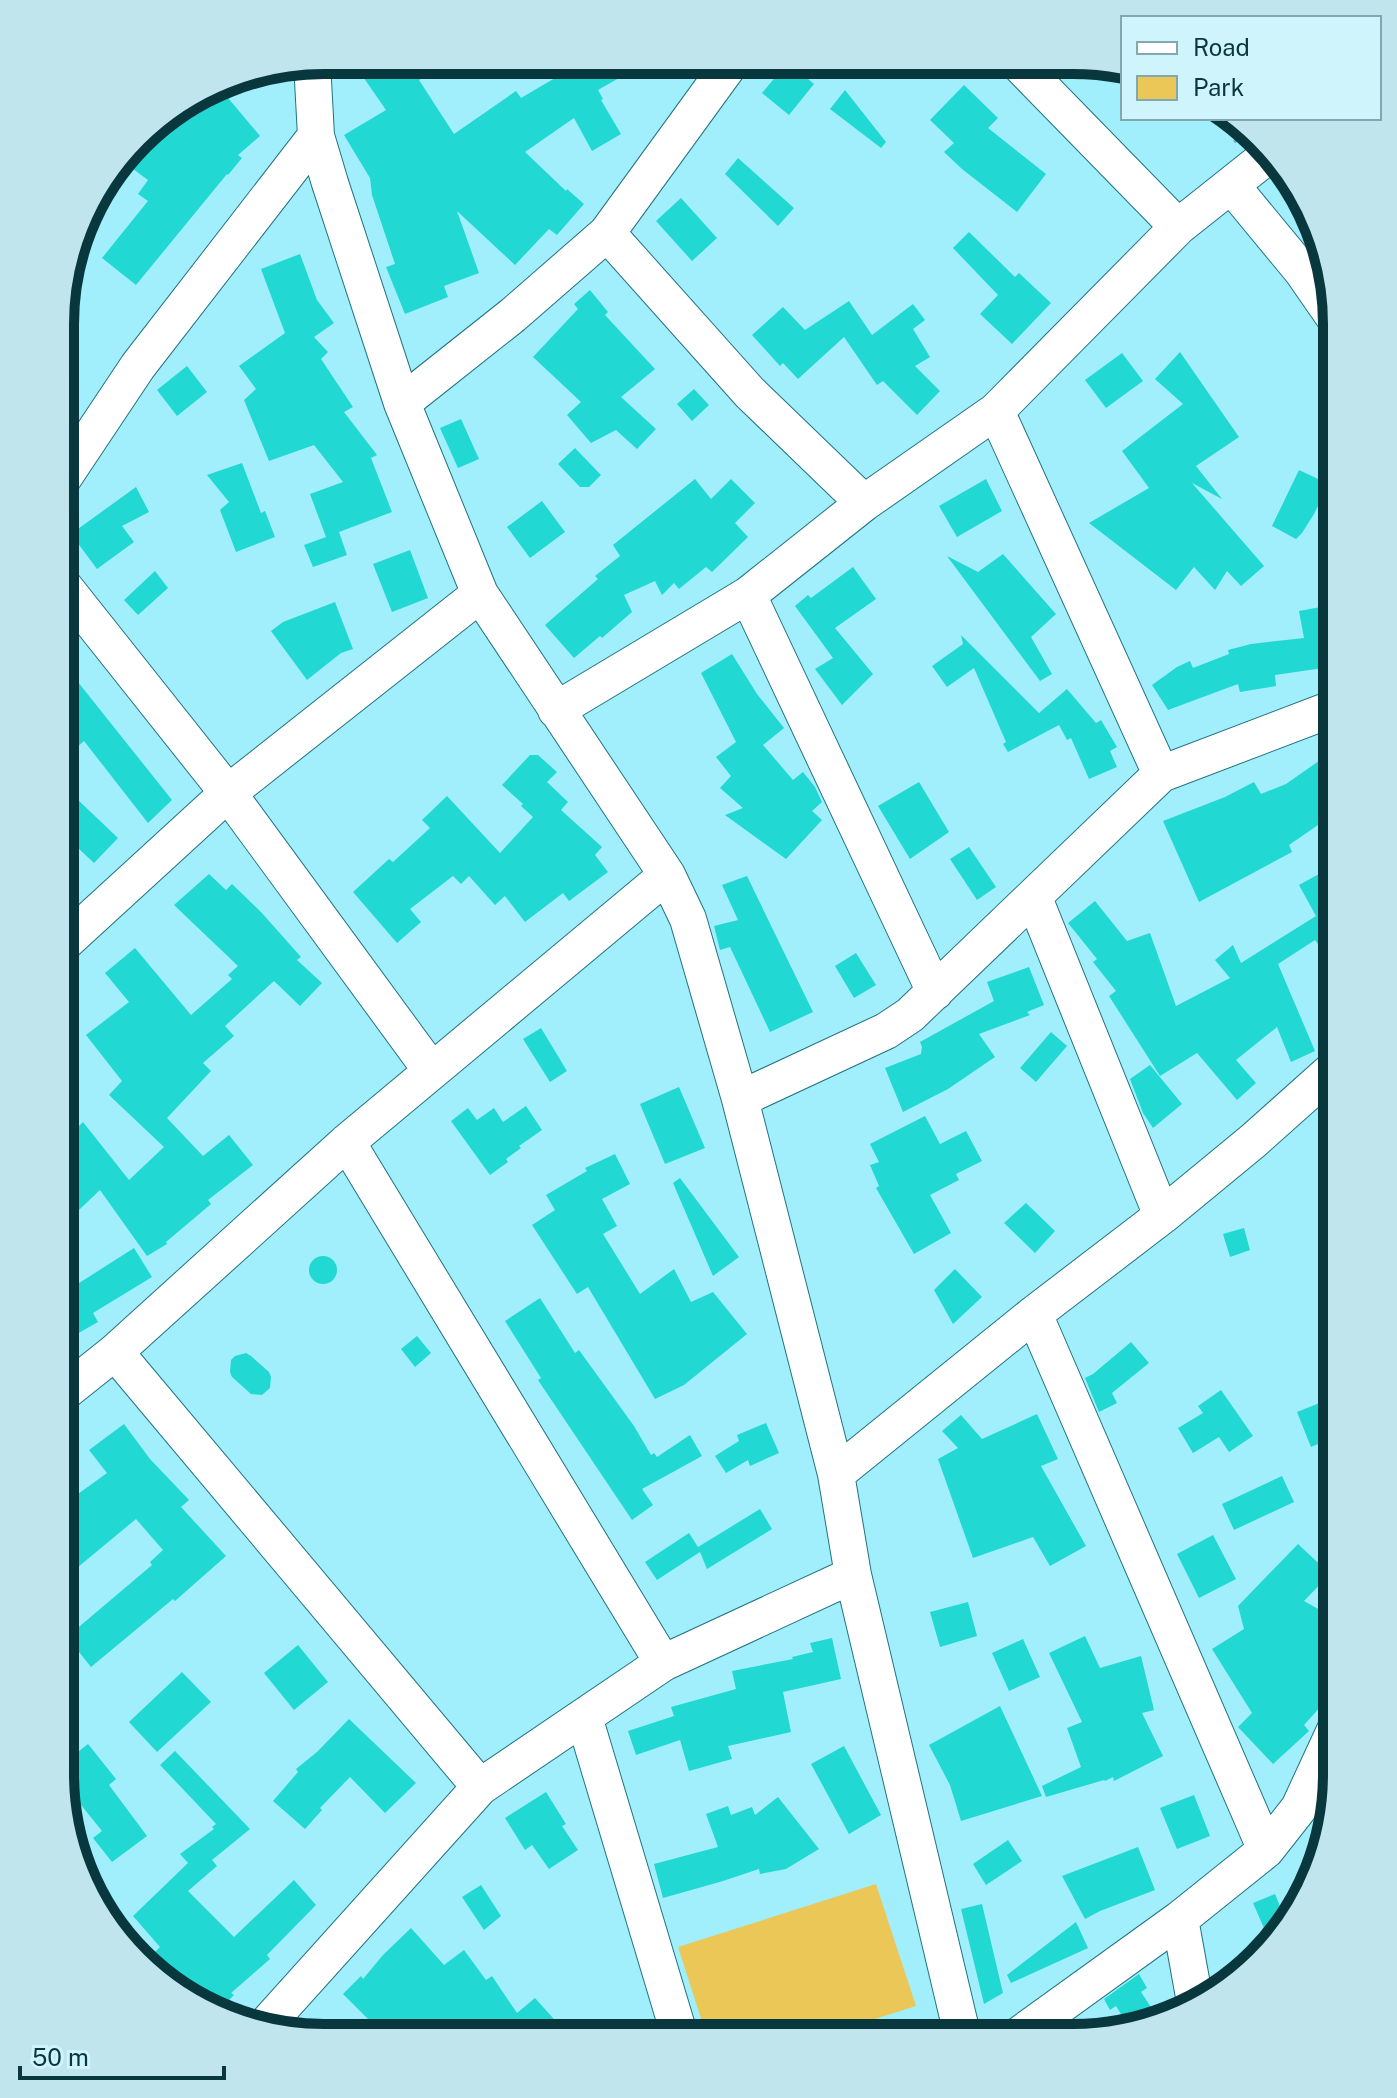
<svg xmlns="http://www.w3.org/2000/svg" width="1397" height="2098" font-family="'Public Sans',sans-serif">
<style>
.green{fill:#ebc757}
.building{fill:#22d8d2}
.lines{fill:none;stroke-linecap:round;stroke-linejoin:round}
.minor-casing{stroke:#217381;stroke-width:38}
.path{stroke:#6db0bc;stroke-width:5;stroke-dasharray:6 6;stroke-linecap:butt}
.minor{stroke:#fff;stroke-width:36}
.rim{fill:none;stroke:#08373e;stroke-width:10}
</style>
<rect width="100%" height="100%" fill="#a1eefd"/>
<path class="green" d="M876,1884L916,2006L818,2037H707L678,1947Z"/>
<path class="building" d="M375,60H455L419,80L454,134L516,91L521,98L584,61H649L598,90L603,99L601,100L621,134L592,151L574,118L525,152L566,191L567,189L584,204L557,235L549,229L515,265L457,211L479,273L444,286L448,297L405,314L386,267L395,264L372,195L370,178L344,135L386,110L359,71Z
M788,62L814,84L789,115L762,93Z
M964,85L998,118L988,128L1046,174L1017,212L962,169L944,152L954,143L930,120Z
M218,86L260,136L238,155L242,158L228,175L227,174L136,285L102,258L148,201L138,194L148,180L129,166L168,115Z
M845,90L886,142L881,148L830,109Z
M738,158L794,208L778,226L725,174Z
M681,198L717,238L692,261L656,221Z
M969,232L1015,277L1019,273L1051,303L1012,344L980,314L998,295L953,248Z
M300,254L317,300L334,323L314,337L328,352L321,359L353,407L344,412L377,455L371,458L392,512L339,532L347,555L313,567L304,545L326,537L310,494L343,482L314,445L269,461L244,400L256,389L239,366L285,333L261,269Z
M590,290L608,312L605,315L655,369L621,397L656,429L637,449L616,430L591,443L567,415L581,402L533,357L578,309L574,304Z
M849,301L872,335L913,304L925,320L913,329L930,357L915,366L940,391L917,415L883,381L877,385L844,337L798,379L783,363L780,366L752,335L783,307L805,330Z
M1180,352L1239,437L1196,466L1222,499L1192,483L1264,566L1241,586L1227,571L1215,590L1194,567L1176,590L1089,523L1149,488L1122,451L1183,404L1155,379Z
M1122,353L1143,381L1106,408L1085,380Z
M187,366L207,392L177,416L157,390Z
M694,389L709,405L692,421L677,404Z
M461,419L479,459L458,468L440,428Z
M575,448L601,475L589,487H580L558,464Z
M242,463L261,513L265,511L275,537L236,552L220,510L229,502L207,475Z
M1299,470L1329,484L1314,514L1302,533L1296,539L1272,526Z
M695,479L711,499L731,479L755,503L735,523L748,537L712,572L706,567L679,589L674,583L662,595L655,581L624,595L632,612L602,638L600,636L574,658L545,625L598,579L595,576L620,556L613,545Z
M986,479L1002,511L957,537L939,506Z
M136,487L149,512L122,526L134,542L97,569L71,534Z
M542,501L565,532L530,558L507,527Z
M410,550L428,598L392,612L373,564Z
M1003,554L1056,614L1031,637L1052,674L1040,681L947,556L978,572Z
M853,567L876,599L835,628L873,674L842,705L815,669L833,658L795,606L808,595L811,598Z
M155,571L168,588L138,615L124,600Z
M335,602L353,649L341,653L307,680L271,631L283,622Z
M1337,604V666L1275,675L1276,686L1240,692L1238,684L1168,710L1152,685L1177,667L1190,661L1193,668L1229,654L1228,650L1251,644L1304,638L1299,611Z
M961,635L1039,713L1067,689L1096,723L1101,720L1117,747L1110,751L1117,767L1089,779L1071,738L1067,740L1059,725L1008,752L1003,744L1006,742L974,668L947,687L932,666L963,644Z
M732,654L757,694L784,728L763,745L793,780L803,772L815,787L822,802L812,811L822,820L786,859L725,815L743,808L720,788L731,776L716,757L736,742L701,673Z
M62,662L172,800L148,823L84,741L71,752L62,741Z
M530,755H538L557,772L547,782L568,802L561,810L602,847L595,855L608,872L569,901L563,893L525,922L505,896L495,905L469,876L461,884L453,876L410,909L421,922L397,943L353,892L389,859L393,862L430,828L422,820L447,796L500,853L533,817L521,806L523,804L502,785Z
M1326,756L1337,780L1321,788L1337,812L1289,845L1292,852L1199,902L1163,821L1225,797L1254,782L1261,794L1286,784Z
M919,782L949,832L910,859L878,806Z
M76,798L118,838L94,863L61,832L62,813Z
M969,847L996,887L977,900L950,859Z
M209,874L226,890L232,884L261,912L301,957L297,960L322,983L300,1006L274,981L225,1026L234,1036L203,1063L211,1071L167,1118L203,1156L229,1135L253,1165L208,1200L211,1204L166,1242L167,1244L147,1256L100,1190L61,1227V1197L71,1187L61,1177V1087L79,1126L83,1122L129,1180L164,1147L109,1095L122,1081L86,1035L129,1002L105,973L135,948L191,1015L232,979L228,975L238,966L174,905Z
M1319,874L1335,903L1337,902V954L1327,937L1318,944L1315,940L1278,964L1315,1051L1291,1062L1277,1027L1236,1060L1256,1083L1237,1100L1197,1053L1160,1076L1109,996L1116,991L1093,962L1097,959L1068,923L1095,901L1127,941L1150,933L1176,1006L1230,978L1215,960L1233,945L1241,963L1316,916L1299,885Z
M747,876L813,1012L770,1032L730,947L720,950L714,926L738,920L722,885Z
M856,953L876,985L854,998L835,966Z
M1029,967L1044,1005L1027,1012L1030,1015L979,1034L995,1057L948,1089L903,1112L885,1068L921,1054L922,1047L920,1042L994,1001L987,982Z
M541,1028L567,1071L550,1082L523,1039Z
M1051,1032L1067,1046L1036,1082L1020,1068Z
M1150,1065L1182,1104L1153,1128L1143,1113L1130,1079Z
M679,1087L705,1148L665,1164L640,1104Z
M526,1106L542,1130L519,1146L521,1148L506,1159L508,1162L490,1175L451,1121L468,1108L477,1120L494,1108L503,1122Z
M925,1116L940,1144L966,1131L982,1161L956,1174L959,1180L930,1195L951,1233L914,1254L876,1188L879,1186L870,1165L879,1162L870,1144Z
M615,1154L630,1184L602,1199L617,1226L603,1234L640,1294L674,1269L691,1302L713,1292L747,1334L684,1385L655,1399L588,1287L577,1294L532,1225L555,1210L546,1195L587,1171L585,1168Z
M680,1178L739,1257L713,1276L673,1183Z
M1026,1203L1055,1231L1035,1253L1004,1223Z
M1244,1228L1250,1250L1230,1257L1223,1234Z
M134,1248L152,1277L93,1313L98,1322L61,1343V1259L76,1285Z
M309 1270a14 14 0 1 1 28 0a14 14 0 1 1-28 0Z
M955,1269L982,1297L953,1324L934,1290Z
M540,1298L575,1353L579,1350L634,1426L651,1455L654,1453L657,1457L690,1435L702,1456L642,1489L653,1505L632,1520L538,1380L541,1378L505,1321Z
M417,1336L431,1353L415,1367L401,1349Z
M1131,1342L1149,1363L1112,1393L1117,1403L1099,1412L1085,1378L1093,1374Z
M246,1353L251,1356L269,1372L271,1377L270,1388L262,1395L251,1394L232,1377L230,1372L231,1360L235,1356Z
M1221,1390L1253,1436L1229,1452L1219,1437L1193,1453L1178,1428L1203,1413L1198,1406Z
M1337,1396V1436L1311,1447L1297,1412Z
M1037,1414L1058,1459L1041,1466L1086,1546L1050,1566L1033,1537L973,1558L938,1459L958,1448L942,1431L961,1415L982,1439Z
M766,1423L779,1453L750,1466L748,1460L726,1473L715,1456L739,1441L737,1435Z
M124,1424L150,1459L189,1500L181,1507L226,1556L175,1601L173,1599L91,1667L67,1637L152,1565L150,1562L163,1550L136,1519L60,1582V1507L107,1473L89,1450Z
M1282,1476L1294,1502L1234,1530L1222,1504Z
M760,1509L772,1529L707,1569L700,1552L657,1580L645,1562L689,1533L698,1547Z
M1213,1535L1236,1579L1199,1598L1177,1554Z
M1298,1544L1330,1574L1304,1601L1336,1619V1667L1324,1689L1331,1695L1304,1725L1309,1731L1273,1764L1238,1727L1252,1713L1212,1649L1244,1629L1238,1606Z
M968,1602L977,1636L940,1647L930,1612Z
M1085,1636L1100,1668L1141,1656L1154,1710L1142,1713L1163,1756L1114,1781L1113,1777L1105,1781L1104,1780L1046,1797L1042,1786L1081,1767L1067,1728L1082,1722L1049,1653Z
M832,1638L841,1679L783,1692L791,1732L728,1746L732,1759L689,1771L680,1740L636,1755L628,1731L674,1716L671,1707L736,1689L732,1671L793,1659L792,1657L813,1652L810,1643Z
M1023,1639L1040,1677L1009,1691L992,1653Z
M298,1645L328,1682L294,1710L264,1673Z
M182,1672L211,1702L157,1752L129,1722Z
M1000,1706L1042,1796L961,1821L950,1785L929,1745Z
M349,1719L416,1783L385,1813L350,1777L320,1808L322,1810L305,1829L273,1801L298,1772L296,1769L317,1752Z
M88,1744L116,1779L109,1785L147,1836L112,1862L93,1838L102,1831L61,1780L60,1774V1766Z
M844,1746L881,1815L849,1834L811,1764Z
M175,1751L250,1829L212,1860L217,1866L188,1891L234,1937L294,1880L316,1905L267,1955L270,1959L231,1993L234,1995L221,2008L194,1996L153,1954L160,1947L133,1916L188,1863L180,1854L214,1829L212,1827L216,1824L160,1765Z
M546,1792L566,1824L562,1826L578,1850L549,1869L532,1845L525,1850L505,1818Z
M1194,1795L1210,1836L1177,1849L1160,1808Z
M778,1797L819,1849L786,1869L760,1874L759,1869L723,1881L663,1898L654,1864L718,1847L706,1814L728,1806L731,1815L752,1807L755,1815Z
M1008,1840L1022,1861L986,1885L973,1864Z
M1138,1847L1155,1890L1100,1911L1085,1919L1062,1876Z
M481,1885L501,1916L484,1930L462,1897Z
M1275,1894L1288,1926L1283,1934L1271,1944L1253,1903Z
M982,1904L1003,1993L984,2004L961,1909Z
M1076,1922L1088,1948L1011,1983L1007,1975Z
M411,1928L444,1965L464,1950L486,1980L492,1976L517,2013L535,1998L570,2037L357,2036L371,2022L343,1994L361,1976L363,1979L383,1955Z
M1139,1974L1147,1988L1141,1992L1160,2021L1129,2027L1116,2006L1110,2010L1104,1999Z"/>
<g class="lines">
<g class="minor-casing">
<path id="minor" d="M312,62L316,136L330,183L402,403L480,594L667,875L688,919L740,1099L836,1474L853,1575L963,2038
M1017,62L1178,227
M1231,185L1302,271L1336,320
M607,233L750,393L864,503
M402,403L513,315L607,233L732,61
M996,411L1161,774
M62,480L138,366L316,136
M62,584L228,793L431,1070
M748,595L935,992
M556,710L748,595L864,503L996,411L1178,227L1266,157
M1034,898L1162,1216
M61,946L228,793L480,594
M740,1099L886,1031L910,1015L1161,774L1337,707
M347,1142L663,1663
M1034,1314L1266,1850
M115,1352L480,1787
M61,1395L115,1352L347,1142L667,875
M836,1474L1034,1314L1162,1216L1253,1141L1337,1066
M584,1717L680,2037
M1180,1919L1195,2002
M265,2026L480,1787L663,1663L853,1575
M1015,2038L1180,1919L1266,1850L1299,1808L1336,1728"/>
</g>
<path class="path" d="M1224,118L1237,142"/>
<use href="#minor" class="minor"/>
</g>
<path d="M0 0H1397V2098H0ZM324 74H1073A250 250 0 0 1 1323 324V1774A250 250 0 0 1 1073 2024H324A250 250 0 0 1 74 1774V324A250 250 0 0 1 324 74Z" fill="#c0e5ed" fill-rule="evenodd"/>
<path class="rim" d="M324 74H1073A250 250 0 0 1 1323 324V1774A250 250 0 0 1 1073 2024H324A250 250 0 0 1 74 1774V324A250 250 0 0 1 324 74Z"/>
<rect x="1121" y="16" width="260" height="104" fill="#d0f4fc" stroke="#80a8b0" stroke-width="2"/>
<rect x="1137" y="42" width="40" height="12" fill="#ffffff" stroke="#80a8b0" stroke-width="2"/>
<text x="1193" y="56" font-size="24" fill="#08373e">Road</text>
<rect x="1137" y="76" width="40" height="24" fill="#ebc757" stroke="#80a8b0" stroke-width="2"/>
<text x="1193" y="96" font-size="24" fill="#08373e">Park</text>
<path d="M20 2066v12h204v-12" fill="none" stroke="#08373e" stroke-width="4"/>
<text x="32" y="2066" font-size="24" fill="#08373e" stroke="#d0f4fc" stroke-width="6" paint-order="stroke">50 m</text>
</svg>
